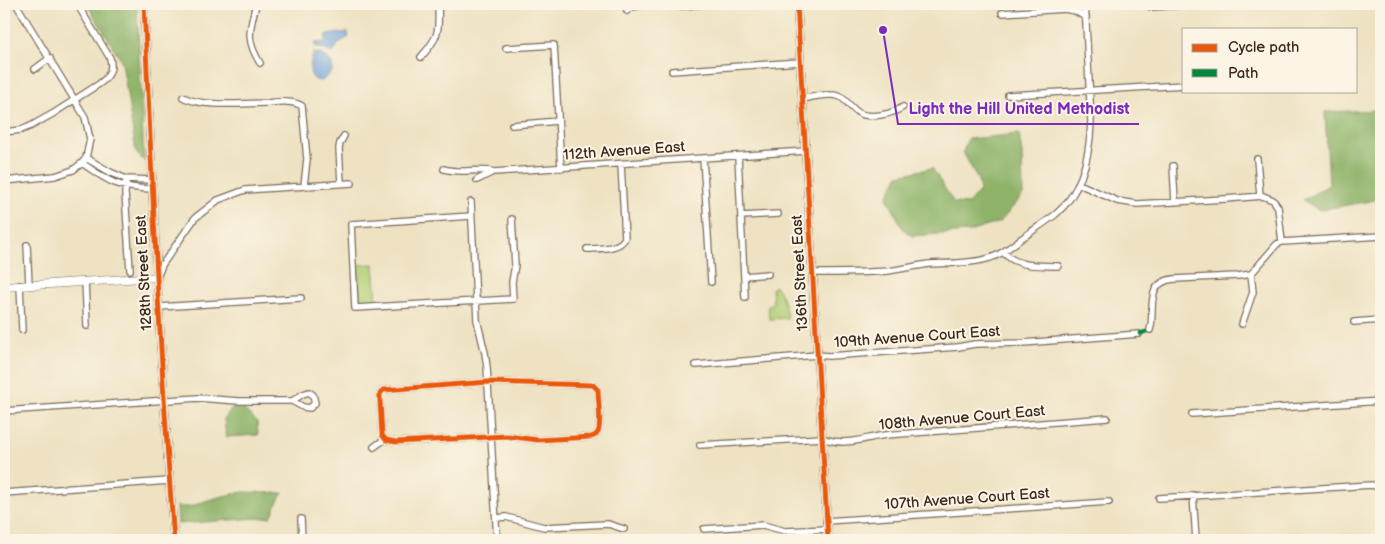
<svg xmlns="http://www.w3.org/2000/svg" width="1385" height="544" font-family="'Balsamiq Sans',sans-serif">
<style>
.green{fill:#b2d077;stroke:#767d4a}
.forest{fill:#8db268;stroke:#646e43}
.water{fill:#6ea1d9;stroke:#54667c}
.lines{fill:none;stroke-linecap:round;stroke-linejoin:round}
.street-casing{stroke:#7a6a58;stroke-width:8}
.secondary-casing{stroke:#7a6a58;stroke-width:9}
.street{stroke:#fff;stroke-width:5.5}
.secondary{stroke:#fff;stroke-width:8}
.quiet{stroke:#00873e;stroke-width:4;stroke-dasharray:8 4;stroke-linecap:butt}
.cycleway-casing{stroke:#fcf5e5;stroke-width:8}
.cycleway{stroke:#e8590c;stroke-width:5}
.labels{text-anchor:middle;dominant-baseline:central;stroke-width:4;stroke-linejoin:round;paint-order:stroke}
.street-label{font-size:15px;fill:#3b2a1e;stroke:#fcf5e5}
.leader{fill:none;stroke:#7b2cbf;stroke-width:2}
.callout-dot{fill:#7b2cbf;stroke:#fcf5e5;stroke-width:2}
.callout-label{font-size:16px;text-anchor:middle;font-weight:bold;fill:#7b2cbf;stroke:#fcf5e5;stroke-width:4;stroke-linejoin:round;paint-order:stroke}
</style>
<rect width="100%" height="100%" fill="#fcf5e5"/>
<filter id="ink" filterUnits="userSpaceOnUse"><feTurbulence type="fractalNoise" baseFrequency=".02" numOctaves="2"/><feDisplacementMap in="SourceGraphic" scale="10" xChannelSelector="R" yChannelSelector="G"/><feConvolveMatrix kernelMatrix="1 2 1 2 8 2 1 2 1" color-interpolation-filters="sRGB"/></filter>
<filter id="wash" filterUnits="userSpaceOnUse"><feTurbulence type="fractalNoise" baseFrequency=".0096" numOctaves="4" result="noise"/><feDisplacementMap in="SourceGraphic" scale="20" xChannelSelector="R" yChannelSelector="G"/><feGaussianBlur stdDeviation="1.12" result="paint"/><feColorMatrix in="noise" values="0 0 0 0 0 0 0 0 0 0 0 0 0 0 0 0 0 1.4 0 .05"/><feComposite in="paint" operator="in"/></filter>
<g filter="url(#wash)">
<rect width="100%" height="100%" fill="#eee2c3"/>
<path class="green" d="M374,264L377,302L360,303L358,265Z
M775,286C783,295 785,306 787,318L769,319L768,306L773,303L772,288Z"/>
<path class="forest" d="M87,4H137L144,161L136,153L122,62Z
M1381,110V199L1319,210L1303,200L1329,185L1325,112Z
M1019,134L1022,153L1023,195L1000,222L969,232L912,236L903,229L887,197L899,175L932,168L954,203L968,204L980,191L978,180L963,152L968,139Z
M232,409H244L257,422L258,435L226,437L224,418Z
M243,492L283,493L279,499L271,517L178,524L177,506C190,510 199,502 212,499C222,496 232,494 243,492Z"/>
<path class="water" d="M348,32L349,37L339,43L333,53L315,46V43L325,42L326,35Z
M314,53C325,55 334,59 332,72L322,81C306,81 309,63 314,53Z"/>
</g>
<g filter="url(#ink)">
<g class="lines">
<g class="street-casing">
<path id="street" d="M256,4C250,29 245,39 260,63
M660,4L682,6L704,4
M1151,7L1199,4
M627,11L631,7L649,4
M1002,13L1065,9L1075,11L1086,17
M506,48L554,45L561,168
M421,57C440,36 439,31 438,4
M35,69L50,58
M672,71L800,62
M1008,95L1184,85
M183,97C203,108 245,103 268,103C278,102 293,100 302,106L307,159L304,186
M803,99C813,97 827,93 838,96C846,98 851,109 859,113C870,119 893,114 903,107
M512,125L558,121
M4,132L21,130L31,126L54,113L99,84C109,77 113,70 110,58L77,4
M738,156L745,297
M86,158L110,172L126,179L151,180
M703,158L711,282
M1257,159L1260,196
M82,163C109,182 118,188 152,189
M1173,166L1175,202
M444,169C460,174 477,168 494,172L806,151
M126,179L125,193L130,270
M477,180L493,172
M4,181L55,176L73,170L82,163L86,158L90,139L85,117L16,4
M341,183L339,148L340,143L344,136
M1079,184L1117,201L1137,204L1225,199L1263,196L1273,200L1278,207L1282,242L1277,244L1251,274L1253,292L1242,324
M471,202L477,320L485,353L487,367L497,540
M471,216L351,224L355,308L513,299L512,282L515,265L512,219
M741,216L778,214
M1282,242L1381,236
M27,245L29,284
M587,249C599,248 619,250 625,238L621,164
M1003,252C1018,268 1038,265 1058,266
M812,273C838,273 863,273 888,271C902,269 916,266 929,264C949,263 971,264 990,258C1004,254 1013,244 1025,236C1035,229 1046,222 1056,214C1083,191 1090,155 1091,121L1085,4
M158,275L162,265L195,218L218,200L245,190L352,183
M744,276L768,274
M85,281L87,326
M20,285L22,330
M159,307L301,298
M1354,322L1381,320
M1150,330L1151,326C1154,306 1146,282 1174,279L1238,276L1251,274
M696,365L817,355L829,356L958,347L975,344L1023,343L1139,334
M488,382L593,385L598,390C598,400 602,424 598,432C596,436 594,436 591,437L538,440L507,436L396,442L386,440L382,435L380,400V394L383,390Z
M4,411L198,398L239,401H292L303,394L309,392L313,395L315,403L310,408L303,407L292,401
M1192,414L1381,401
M700,445L822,438C846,447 863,438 886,435L1107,418
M374,447L385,439
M4,493L169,481
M1193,495L1196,540
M1159,498L1371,485L1381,487
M496,518L506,517L544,527L608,524L624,529
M301,519L302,540
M826,521L1109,502
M704,529L763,525L785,531L827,529"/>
</g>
<g class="secondary-casing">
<path id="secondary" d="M144,4C152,183 160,362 174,540
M797,4L828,540
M4,287L157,277"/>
</g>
<use href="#street" class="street"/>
<use href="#secondary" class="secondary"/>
<path class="quiet" d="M1139,334L1150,330"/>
<g class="cycleway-casing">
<path id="cycleway" d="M144,4C152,183 160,362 174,540
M797,4L828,540
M488,382L593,385L598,390C598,400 602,424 598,432C596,436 594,436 591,437L538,440L507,436L396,442L386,440L382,435L380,400V394L383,390Z"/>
</g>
<use href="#cycleway" class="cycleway"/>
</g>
</g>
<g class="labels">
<g class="street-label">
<text transform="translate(624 151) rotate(-4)">112th Avenue East</text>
<text transform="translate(144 273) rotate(-93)">128th Street East</text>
<text transform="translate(800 273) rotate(-93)">136th Street East</text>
<text transform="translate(917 337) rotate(-4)">109th Avenue Court East</text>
<text transform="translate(962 418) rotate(-5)">108th Avenue Court East</text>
<text transform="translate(967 499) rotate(-4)">107th Avenue Court East</text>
</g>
</g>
<path class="leader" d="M883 30L898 124H1139"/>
<circle class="callout-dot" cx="883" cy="30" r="5"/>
<g class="callout-label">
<text x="1019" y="114">Light the Hill United Methodist</text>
</g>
<rect width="1385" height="544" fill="none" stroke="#fcf5e5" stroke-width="20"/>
<rect x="1182" y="28" width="175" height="65" fill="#fcf5e5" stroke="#afa495"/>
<rect x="1192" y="44" width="25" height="8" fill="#e8590c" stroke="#afa495"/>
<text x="1228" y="52" font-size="15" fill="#3b2a1e">Cycle path</text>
<rect x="1192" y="69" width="25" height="8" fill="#00873e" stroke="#afa495"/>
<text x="1228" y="78" font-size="15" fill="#3b2a1e">Path</text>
</svg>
